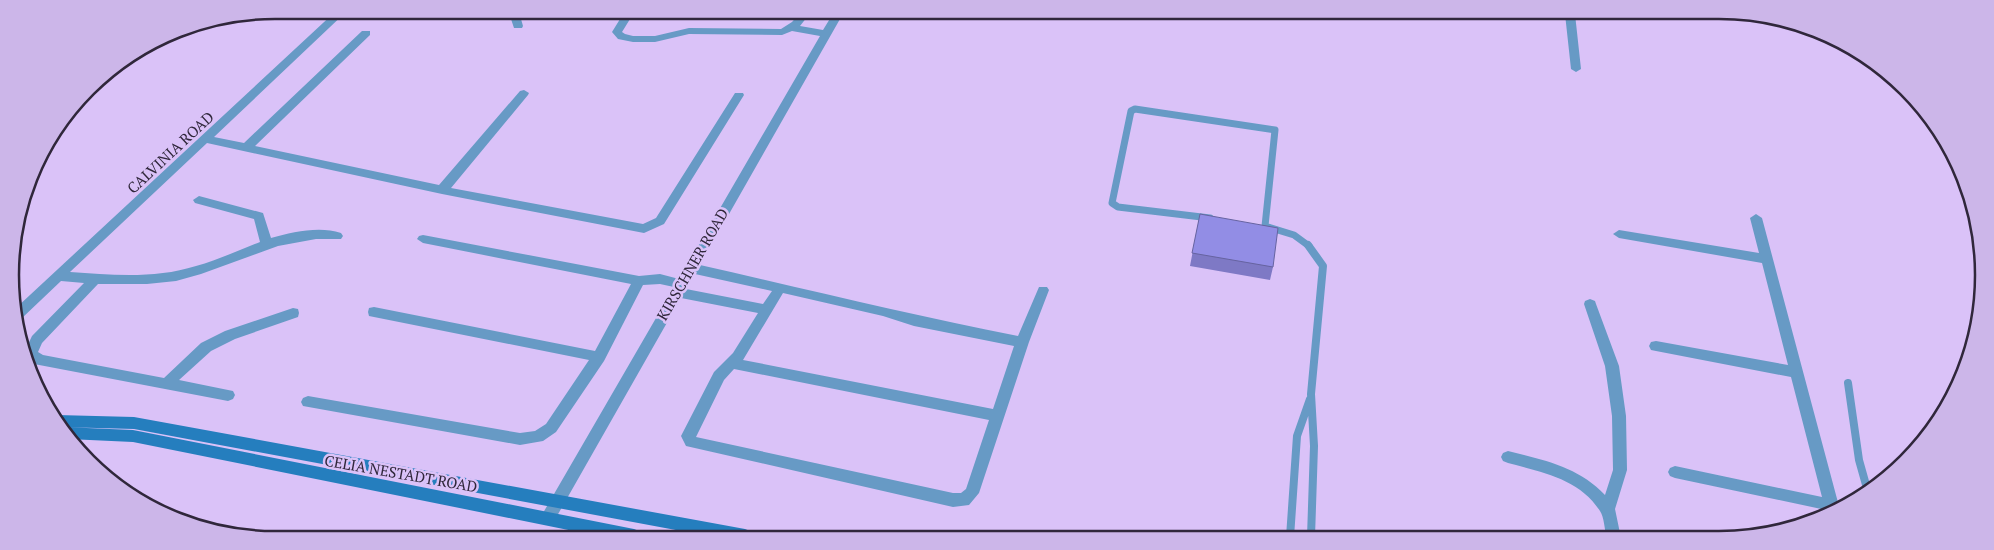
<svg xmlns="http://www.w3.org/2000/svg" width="1994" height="550" font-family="'PT Serif',serif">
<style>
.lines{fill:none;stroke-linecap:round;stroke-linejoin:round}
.lane-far1{stroke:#679ac5;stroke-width:7}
.lane{stroke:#679ac5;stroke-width:8}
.street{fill:#679ac5;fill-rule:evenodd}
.secondary{fill:#257ebe;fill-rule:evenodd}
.wall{fill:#7e79c5}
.building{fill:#928de5;stroke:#6663a0}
.labels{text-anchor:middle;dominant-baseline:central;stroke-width:5;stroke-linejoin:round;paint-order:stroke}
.street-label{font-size:15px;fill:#30273b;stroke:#dac2f8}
.rim{fill:none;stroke:#30273b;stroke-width:2.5}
</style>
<rect width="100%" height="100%" fill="#dac2f8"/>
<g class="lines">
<path class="lane-far1" d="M1210,218L1118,207L1112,203L1131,111L1135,109L1275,130L1265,226
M1268,227L1294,235L1309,246"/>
<path class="lane" d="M1308,245L1323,266L1311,394L1314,446L1311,537
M1848,383L1859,460L1868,492
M1290,537L1297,436L1310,399"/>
<path class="street" d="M337,10H348L214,137L244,143L362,31H370V35L255,146L439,185L520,91L524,90L529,93L528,95L451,188L643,224L656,218L735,93H743L744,95L664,224L644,233L442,194L207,143L70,272C112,275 155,279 196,266C218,260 239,250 260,242L254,219L195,203L193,200L199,196L263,213L271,238C293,232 319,226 341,233L343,236L341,239H316L278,246L201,274L176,281L147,284H98L42,343L38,352L43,355L164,378L201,343L225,331L293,308L298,309L299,313L298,317L235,339L211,351L179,380L233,391L235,395L233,399L228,401L34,364L24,353L32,336L84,283L61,281L21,319L17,320L16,308Z
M498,11L519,12L523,26L522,28H514L510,16Z
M625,11H635L622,32L625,34L633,36H655L689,28L781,29L792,22L801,12H811L800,26L823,30L834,12H844L700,265C806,289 911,315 1018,336L1039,287H1047L1049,290L1029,342L979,493L969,505L953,507L686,446L681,436L714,372L733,353L758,313L681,298L553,523L548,525L543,523L541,518L543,513L674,287L660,284L643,285L604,361L556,432L543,441L520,445L303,406L301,402L303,398L308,396L520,433L535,431L546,424L589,360L369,316L368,312L369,308L374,307L595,351L631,284L423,243L417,239L419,236L423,235L639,276L660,274L679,279L820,36L792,31L782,35L689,34L655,42H633L618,39L612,32ZM695,274L772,291L763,304L686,289ZM783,293L883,316L914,326L1014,346L993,409L743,360ZM734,369L989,420L966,489L961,493H953L696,437L724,380Z
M1565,14H1575L1581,69L1576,72L1571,69Z
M1756,214L1762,218L1840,510L1827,515L1826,510L1675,478L1670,476L1668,472L1670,468L1675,466L1822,497L1791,377L1656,351L1651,350L1649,346L1651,342L1656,341L1788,365L1762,263L1619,238L1613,234L1619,230L1759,253L1750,218Z
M1590,299L1595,301L1596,304L1619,366L1626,416L1627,470L1615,509L1621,538L1606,537C1605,530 1604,517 1600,511C1580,479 1542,472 1508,463L1503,461L1501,457L1503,453L1508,451C1544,460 1579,467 1605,495L1613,470L1612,416L1605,366L1584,304L1585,301Z"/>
<path class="secondary" d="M57,415L134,417L745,529L750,531L752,536H708L134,429L60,427L55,416Z
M63,427L133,430L634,529L639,531L641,536H598L133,442L68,439L61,428Z"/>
</g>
<path class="wall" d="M1300,13L1320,14L1317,16Z
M1200,214L1273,267L1270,280L1190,266Z"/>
<path class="building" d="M1200,214L1278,228L1273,267L1192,253Z"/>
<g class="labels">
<g class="street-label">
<text transform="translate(170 152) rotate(-43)">CALVINIA ROAD</text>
<text transform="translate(692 264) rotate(-60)">KIRSCHNER ROAD</text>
<text transform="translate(401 473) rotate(10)">CELIA NESTADT ROAD</text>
</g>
</g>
<path d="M0 0H1994V550H0ZM275 19H1719A256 256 0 0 1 1975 275V275A256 256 0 0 1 1719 531H275A256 256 0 0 1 19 275V275A256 256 0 0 1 275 19Z" fill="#ccb6e9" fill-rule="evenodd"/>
<path class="rim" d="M275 19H1719A256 256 0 0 1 1975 275V275A256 256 0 0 1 1719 531H275A256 256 0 0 1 19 275V275A256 256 0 0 1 275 19Z"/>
</svg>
